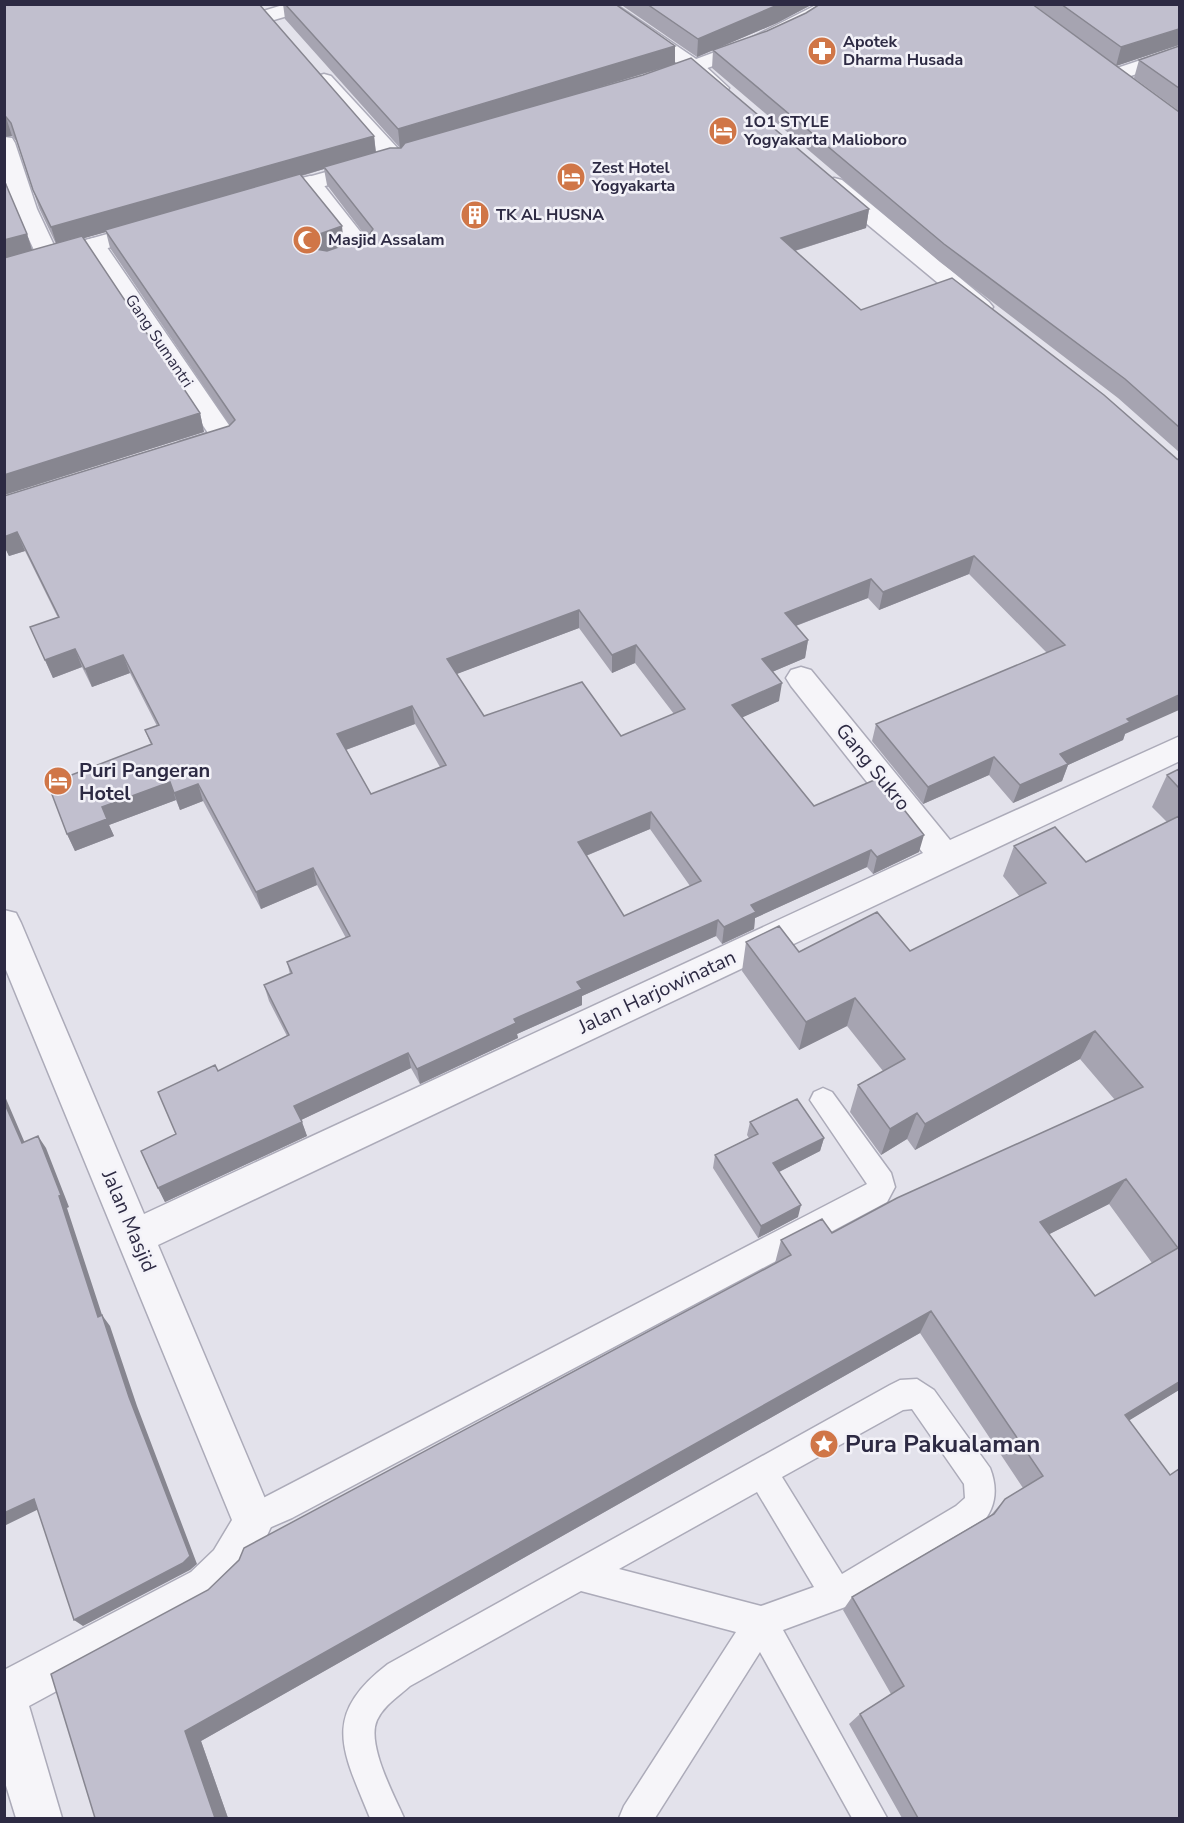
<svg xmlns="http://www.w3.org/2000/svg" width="1184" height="1823" font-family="'Nunito Sans',sans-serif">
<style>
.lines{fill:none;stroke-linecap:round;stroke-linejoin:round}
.service-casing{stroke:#acabb9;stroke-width:3}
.minor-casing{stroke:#acabb9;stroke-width:3}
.tertiary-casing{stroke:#acabb9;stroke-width:3}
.service{fill:#f6f5f9;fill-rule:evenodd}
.minor{fill:#f6f5f9;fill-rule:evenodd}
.tertiary{fill:#f6f5f9;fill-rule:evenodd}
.wall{fill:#a6a4b1;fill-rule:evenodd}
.shaded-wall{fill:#878690}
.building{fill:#c1bfce;stroke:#878690;stroke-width:1.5;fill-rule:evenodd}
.labels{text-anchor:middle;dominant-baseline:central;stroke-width:5;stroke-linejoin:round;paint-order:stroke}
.far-poi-label{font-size:16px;font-weight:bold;fill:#2d2a43;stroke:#f3f2f8;text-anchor:start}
.far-street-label{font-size:16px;fill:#2d2a43;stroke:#f3f2f8}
.street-label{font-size:20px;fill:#2d2a43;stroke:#f3f2f8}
.poi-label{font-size:20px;font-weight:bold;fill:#2d2a43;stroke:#f3f2f8;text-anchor:start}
.near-poi-label{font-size:24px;font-weight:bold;fill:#2d2a43;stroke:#f3f2f8;text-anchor:start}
</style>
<rect width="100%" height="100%" fill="#e3e2eb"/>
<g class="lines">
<g class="service-casing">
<path id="service" d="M823,1088L832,1092L891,1173L895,1187L887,1202L292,1518L253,1535L242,1531L238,1520L242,1509L867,1184L810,1100L814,1092Z
M917,1379L934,1390L990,1468C999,1491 995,1511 978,1528L848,1606L783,1630L887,1818H852L760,1652L655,1818H619L624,1806L736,1632L581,1591L410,1686C399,1696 384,1705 377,1720C366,1744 394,1795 404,1818H370C343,1751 320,1716 388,1664L890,1385L900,1380ZM912,1409L964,1484L965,1498L956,1506L842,1574L782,1477L903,1410ZM757,1492L814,1587L761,1606L619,1569Z"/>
</g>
<g class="minor-casing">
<path id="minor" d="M286,4H317L315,8L267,22L257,16L260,12Z
M592,4H615L702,63L729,88L726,92H712L688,71Z
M1180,47V60L1112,82L1105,80L1102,76L1105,72Z
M324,74L331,76L403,154L406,159L403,164H387L317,84L314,80L317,76Z
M4,137L12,138L15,143L37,209L60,258L56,263H40L15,209L4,177Z
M310,176L318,178L370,244L373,249C365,261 336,269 323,266L319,261L323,256L348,246L299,183L302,178Z
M834,178L842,180L989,302L993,307L989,312H973L826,190L823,185L826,180Z
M94,238L102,240L233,431L237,437L233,443L188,456L179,454L175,448L179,442L208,433L83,245L86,240Z
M801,667L811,670L950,840L1180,736V761L158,1245L274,1520L250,1573L221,1602L29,1706L62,1818H16L4,1779V1670L191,1572L214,1550L232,1520L4,965V910L16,913L21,923L144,1214L923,853L791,686L786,678L791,670Z"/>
</g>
<g class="tertiary-casing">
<path id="tertiary" d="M818,4H843L759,49L664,84H650L647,80L650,76L745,41Z
M369,160L377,161L380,166L377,171L266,203L258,201L255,196L258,191Z
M150,222L158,224L161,229L158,234L4,277V263Z"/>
</g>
<use href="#service" class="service"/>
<use href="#minor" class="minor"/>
<use href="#tertiary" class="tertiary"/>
</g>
<path class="wall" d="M4,4L374,136L376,152L401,148L402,147L400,148L285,19L283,4H615L675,46V64L869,209L866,228L795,251L1125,734L1123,740L1068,765L1062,781L1013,803L989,775L923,804L872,741L876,724L1047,653L969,574L879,610L868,598L796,626L808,640L805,658L772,672L779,701L742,717L814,806L919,852L873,874L867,867L755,918L754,929L722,944L716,936L582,996V1005L517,1034L518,1038L420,1084L411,1068L301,1120L307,1136L165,1202L158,1188L176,1134L218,1071L287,1036L269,1001L264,985L290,974L287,962L346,938L317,885L261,909L203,801L180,810L176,800L109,825L114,836L75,851L67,834L151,745L145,730L157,726L130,673L92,687L82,667L53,678L30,627L58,618L25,551L9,556L5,547L4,496L229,426L230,425L110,248L106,232L83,238L200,413L204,432L4,495V180L27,234L32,250L56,244L39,208L17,142L12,136L4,137ZM662,68L643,75L583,92ZM324,169L327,185L367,238L327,251L344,245L302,176ZM579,628L612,673L635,663L674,714L621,736L484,716L456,674ZM415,724L440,767L371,794L346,750ZM650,829L690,886L624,916L586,856Z
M620,4H813L777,23L697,57Z
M1033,4H1179V45L1116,66Z
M806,13L1179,112V452L1118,398L940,262L712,68L713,50L767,31Z
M1179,46V111L1134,78L1139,60Z
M1179,769V1390L1129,1420L1179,1818H902L849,1724L860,1714L891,1694L843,1610L852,1597L991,1515L1005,1499L1023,1488L920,1333L201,1741L228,1818H95L208,1590L775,1263L781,1240L832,1233L1115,1100L1080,1059L915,1150L907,1139L881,1155L850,1112L858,1085L883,1071L847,1026L799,1050L742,971L746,942L799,952L910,951L1020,897L1003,876L1014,846L1086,862L1167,822L1152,807L1167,775ZM1109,1204L1152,1263L1095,1296L1049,1234Z
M750,1122L824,1138L820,1151L779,1172L798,1217L758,1238L713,1168L715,1155L749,1138L747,1135Z"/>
<path class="shaded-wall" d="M780,4H813L777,23L697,57L698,39Z
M1179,29V45L1116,66L1121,47Z
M675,46V64L400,148L398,129Z
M6,117L12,136L4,137V118Z
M374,136L376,155L324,167V169L107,232L105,230L106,232L57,246L51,227Z
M869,209L866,228L778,256L781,238Z
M342,226L344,245L320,254L315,260L312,241L317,235Z
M27,234L33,253L4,261V240Z
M200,413L204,432L4,495V475Z
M17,532L25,551L9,556L4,546V537Z
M974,556L969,574L879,610L883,592Z
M871,579L868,598L782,631L785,613Z
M579,610V628L449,677L447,659Z
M808,640L805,658L760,677L762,659Z
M636,645L635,663L612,673V655Z
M75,649L82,667L53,678L45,660Z
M123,655L130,673L92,687L85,669Z
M782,683L779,701L730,723L732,705Z
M1179,695V710L1125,734L1123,740L1068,765L1062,781L1013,803L1020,785L1060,754L1127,719Z
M412,706L415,724L340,752L337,734Z
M994,757L989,775L923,804L928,787Z
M170,782L176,800L109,825L114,836L75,851L67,834L102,807Z
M198,784L203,801L180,810L174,793Z
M651,812L650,829L578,859V842Z
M924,835L919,852L873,874L877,857Z
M871,850L867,867L755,918L754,929L722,944L724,927L751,905Z
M313,868L317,885L261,909L256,892Z
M718,920L716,936L582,996V1005L517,1034L518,1038L420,1084L417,1069L514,1019L577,982Z
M855,998L847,1026L799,1050L806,1022Z
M1095,1031L1080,1059L915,1150L925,1124Z
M408,1053L411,1068L299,1121L294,1106Z
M4,1094L30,1155L22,1143L4,1102Z
M917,1113L907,1139L881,1155L890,1129Z
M302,1122L307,1136L165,1202L158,1188Z
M38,1136L46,1148L69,1207L67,1208L106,1327L98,1317Z
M824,1138L820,1151L771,1176L773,1163Z
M1126,1179L1109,1204L1026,1246L1040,1222Z
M801,1205L798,1217L758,1238L761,1226Z
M931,1311L920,1333L201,1741L228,1818H215L185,1731Z
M102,1315L110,1326L137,1406L197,1564L190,1570L83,1626L74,1620L129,1397Z
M1179,1382V1390L1107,1434L1125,1415Z
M34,1499L43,1507L4,1526V1513Z"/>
<path class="building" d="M4,4H259L374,136L51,227L33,190L11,123L6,117L4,118Z
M285,4H615L675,46L398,129Z
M647,4H780L698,39Z
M820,4H1032L1179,112V427L1125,379L944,244L713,50L767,31L806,13Z
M1061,4H1179V29L1121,47Z
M1179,46V88L1139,60Z
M691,58L869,209L781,238L861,310L952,278L1104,395L1177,459L1179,460V695L1127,719L1130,722L1060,754L1068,764L1020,785L994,757L928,787L876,724L1065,645L974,556L883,592L871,579L785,613L808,640L762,659L782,683L732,705L814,806L879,778L924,835L877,857L871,850L751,905L756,912L724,927L718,920L577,982L582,989L514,1019L516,1023L417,1069L408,1053L294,1106L302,1122L158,1188L141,1151L176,1134L158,1092L215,1065L218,1071L289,1035L264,985L292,973L287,962L350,936L313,868L256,892L198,784L174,793L170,782L102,807L107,819L67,834L48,784L152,744L145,730L159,725L123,655L85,669L75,649L45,660L30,627L59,617L17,532L4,537V496L229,426L235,420L105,230L300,174L342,226L317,235L312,241L316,249L327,251L368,237L373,229L324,167L390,148H401L405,143L643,75ZM579,610L612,655L636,645L685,709L621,736L582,682L484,716L447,659ZM412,706L446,765L371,794L337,734ZM651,812L701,881L624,916L578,842Z
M4,180L27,234L4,240Z
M82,236L200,413L4,475V258Z
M1179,769V788L1167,775Z
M1179,816V1382L1125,1415L1170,1475L1179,1469V1818H918L860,1714L904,1686L852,1597L994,1514L1005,1499L1043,1476L931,1311L185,1731L215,1818H95L51,1674L208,1590L239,1560L244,1548L791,1255L781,1240L822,1219L832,1233L897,1198L1143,1087L1095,1031L925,1124L917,1113L890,1129L858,1085L905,1059L855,998L806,1022L746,942L779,926L799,952L877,912L910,951L1046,883L1014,846L1055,827L1086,862ZM1126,1179L1178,1248L1095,1296L1040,1222Z
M797,1099L824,1138L773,1163L801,1205L761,1226L715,1155L758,1134L750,1122Z
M4,1102L22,1143L38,1136L61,1195L59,1196L98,1317L102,1315L129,1397L190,1556L183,1563L74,1620L34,1499L4,1513Z"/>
<defs>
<g id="pharmacy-disc" transform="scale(1.5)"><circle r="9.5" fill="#d07647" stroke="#f3f2f8"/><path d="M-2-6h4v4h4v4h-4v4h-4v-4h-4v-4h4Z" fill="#fff"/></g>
<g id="hotel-disc" transform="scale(1.5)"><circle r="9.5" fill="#d07647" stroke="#f3f2f8"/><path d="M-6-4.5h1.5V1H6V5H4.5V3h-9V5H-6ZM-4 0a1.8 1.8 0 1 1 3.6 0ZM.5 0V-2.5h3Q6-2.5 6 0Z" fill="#fff"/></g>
<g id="building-disc" transform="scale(1.5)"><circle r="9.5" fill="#d07647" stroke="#f3f2f8"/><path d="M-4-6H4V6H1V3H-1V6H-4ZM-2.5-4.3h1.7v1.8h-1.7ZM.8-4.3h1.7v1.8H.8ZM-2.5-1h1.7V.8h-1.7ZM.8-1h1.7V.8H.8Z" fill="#fff"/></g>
<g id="mosque-disc" transform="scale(1.5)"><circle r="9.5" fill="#d07647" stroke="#f3f2f8"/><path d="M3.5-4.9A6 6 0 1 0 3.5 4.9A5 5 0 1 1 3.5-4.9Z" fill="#fff"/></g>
<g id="sight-disc" transform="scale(1.5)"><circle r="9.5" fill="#d07647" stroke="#f3f2f8"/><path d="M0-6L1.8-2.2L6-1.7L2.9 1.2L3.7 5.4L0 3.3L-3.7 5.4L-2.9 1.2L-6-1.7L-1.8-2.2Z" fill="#fff"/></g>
</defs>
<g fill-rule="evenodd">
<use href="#pharmacy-disc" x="822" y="51"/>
<use href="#hotel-disc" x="723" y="131"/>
<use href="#hotel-disc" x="571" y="177"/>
<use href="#building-disc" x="475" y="215"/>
<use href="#mosque-disc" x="307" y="240"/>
<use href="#hotel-disc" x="58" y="781"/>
<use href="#sight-disc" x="824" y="1444"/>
</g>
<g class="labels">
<g class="far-poi-label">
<text x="843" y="42">Apotek<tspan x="843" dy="18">Dharma Husada</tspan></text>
<text x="744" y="122">1O1 STYLE<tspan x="744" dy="18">Yogyakarta Malioboro</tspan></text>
<text x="592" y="168">Zest Hotel<tspan x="592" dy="18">Yogyakarta</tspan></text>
<text x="496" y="215">TK AL HUSNA</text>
<text x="328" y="240">Masjid Assalam</text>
</g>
<g class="far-street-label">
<text transform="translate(159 341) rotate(56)">Gang Sumantri</text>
</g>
<g class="street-label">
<text transform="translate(873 767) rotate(51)">Gang Sukro</text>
<text transform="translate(657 992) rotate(-25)">Jalan Harjowinatan</text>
<text transform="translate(129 1221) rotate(67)">Jalan Masjid</text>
</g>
<g class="poi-label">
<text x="79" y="770">Puri Pangeran<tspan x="79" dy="23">Hotel</tspan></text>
</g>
<g class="near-poi-label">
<text x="845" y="1444">Pura Pakualaman</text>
</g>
</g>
<rect width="1184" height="1823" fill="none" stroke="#2d2a43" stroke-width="12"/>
</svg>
